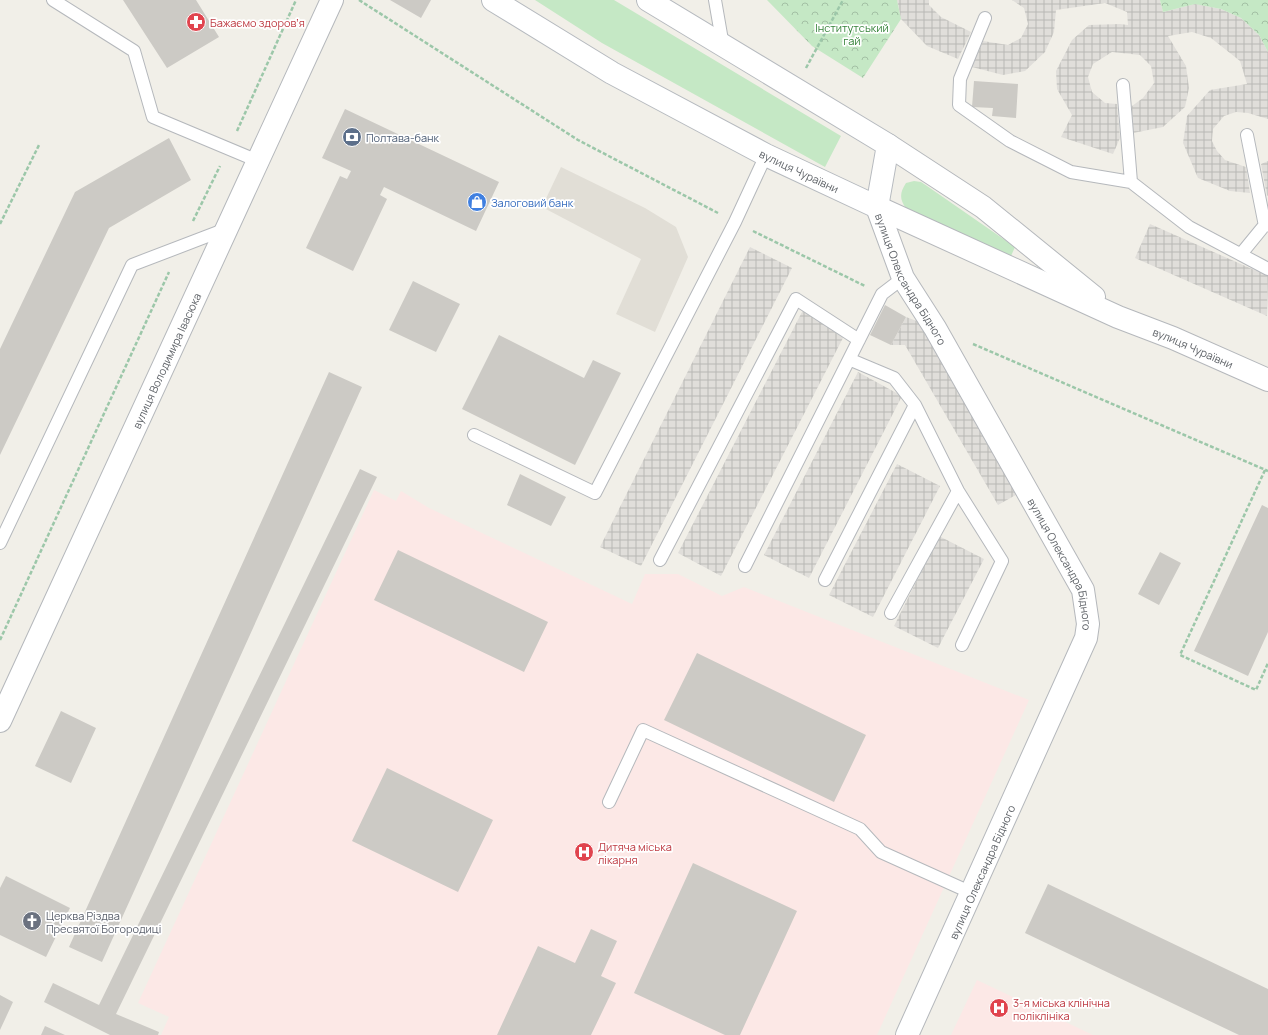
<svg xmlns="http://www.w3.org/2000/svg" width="1268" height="1035" font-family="Manrope,sans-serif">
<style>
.industrial{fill:url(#industrial-grid)}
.education{fill:#e1ded6}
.medical{fill:#fce8e6}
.grass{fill:#c5e8c5}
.forest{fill:url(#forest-crowns)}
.building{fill:#cccac5}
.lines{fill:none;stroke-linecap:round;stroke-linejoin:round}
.lane-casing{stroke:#b5b8bc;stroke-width:14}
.street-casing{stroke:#b5b8bc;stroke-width:24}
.secondary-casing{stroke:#b6babf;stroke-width:24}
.path{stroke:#9cc7a9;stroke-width:2.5;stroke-dasharray:4 2;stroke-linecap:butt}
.lane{stroke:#fff;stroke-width:12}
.street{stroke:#fff;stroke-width:22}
.secondary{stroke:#fff;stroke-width:22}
.labels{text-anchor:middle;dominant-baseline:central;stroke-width:3.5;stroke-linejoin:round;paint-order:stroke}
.health-label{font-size:11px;fill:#be3a42;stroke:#fff;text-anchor:start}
.park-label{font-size:11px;fill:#348238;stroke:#fff}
.service-label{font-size:11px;fill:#4e5e75;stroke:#fff;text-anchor:start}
.street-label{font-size:11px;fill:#5f6368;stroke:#fff}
.shop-label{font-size:11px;fill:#366cbe;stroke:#fff;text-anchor:start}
.worship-label{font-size:11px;fill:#5b616d;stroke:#fff;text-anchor:start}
</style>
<defs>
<pattern id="industrial-grid" width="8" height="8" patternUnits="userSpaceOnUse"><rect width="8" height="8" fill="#e0deda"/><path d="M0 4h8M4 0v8" fill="none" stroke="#b9b8b5"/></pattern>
<pattern id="forest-crowns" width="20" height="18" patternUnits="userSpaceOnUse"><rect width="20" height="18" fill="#c5e8c5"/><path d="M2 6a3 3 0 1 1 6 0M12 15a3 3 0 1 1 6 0" fill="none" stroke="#a3c0a4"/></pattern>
</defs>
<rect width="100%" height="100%" fill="#f1efe8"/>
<path class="industrial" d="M897,0H929V5L941,17L971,32L958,59L927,46L901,19Z
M1012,0H1160L1163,12L1195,4L1221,9L1241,18L1259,35L1268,52V119L1248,113L1236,112L1224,116L1213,129L1212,141L1217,151L1225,160L1246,167L1250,193L1230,191L1198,178L1183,143L1187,116L1210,90L1247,84L1240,61L1211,38L1192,32L1168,36L1186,66L1189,88L1185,107L1163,127L1133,133L1132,106L1143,98L1154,83L1151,66L1140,55L1112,52L1093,64L1088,77L1092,92L1105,103L1117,104L1120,138L1113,154L1061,137L1072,115L1057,89L1056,71L1072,40L1089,25L1120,24L1128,25L1127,12L1105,3L1056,10L1054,32L1045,52L1025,71L1003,75L972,67L983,41L1008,45L1021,38L1028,24L1024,8Z
M1268,161V195L1267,196L1261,164Z
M1150,224L1268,276L1267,316L1135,258Z
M750,247L792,268L641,566L600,547Z
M803,310L846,332L721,576L678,553Z
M906,317L925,324L1021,492L998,505L905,345H891Z
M858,372L902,396L809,578L764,555Z
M897,464L940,486L873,617L829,595Z
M939,536L984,559L938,648L894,626Z"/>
<path class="education" d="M561,167L645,208L676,227L688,257L655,332L616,314L641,259L542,207Z"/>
<path class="medical" d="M374,490L396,501L401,491L429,508L632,604L645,574H678L722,596L744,587L1029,700L877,1035H161L169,1017L138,1003Z
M977,980L1093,1035H951Z"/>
<path class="grass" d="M535,0H614L841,136L825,167L602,43Z
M914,181L921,182L927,186L1015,247L1011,256L906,208C899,199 900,192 906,183Z"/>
<path class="forest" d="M767,0H897L901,19L863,78L812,46Z
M1160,0H1268V52L1259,35L1241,18L1221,9L1195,4L1163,12Z"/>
<path class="building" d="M123,0H196L219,37L167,68Z
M390,0H431L421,18Z
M974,81L1018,84L1016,118L992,116L993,108L972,107Z
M345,109L499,182L476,231L384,187L380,195L387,199L353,271L306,248L340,176L347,179L351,171L322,158Z
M169,138L191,180L109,228L0,455V349L75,192Z
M413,281L460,304L436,352L389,330Z
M885,305L906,317L891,345L870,335Z
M499,335L584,378L593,360L621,373L575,465L462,409Z
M329,372L362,387L102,962L69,947Z
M360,469L377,477L116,1014L159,1032L158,1035H110L44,1002L53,983L99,1005Z
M520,474L566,497L551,526L507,505Z
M1262,505L1268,508V632L1248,676L1194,651Z
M398,550L548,622L524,672L374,600Z
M1160,552L1181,563L1159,605L1138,594Z
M697,653L866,735L834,802L664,720Z
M61,711L96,728L71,783L35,766Z
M387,768L493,820L458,892L352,841Z
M693,863L797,911L740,1035H725L634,993Z
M6,876L70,908L46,957L0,935V888Z
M1048,884L1268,989V1035H1239L1025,933Z
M591,929L617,941L601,976L616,983L591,1035H497L538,946L575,963Z
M0,995L13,1002L0,1030Z
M45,1026L65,1035H41Z"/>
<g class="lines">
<g class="lane-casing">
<path id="lane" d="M53,0L134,51L153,117L258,161
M715,0L723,46
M985,18L960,79L959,105L1010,141L1071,172L1131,182L1189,227L1268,269
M1123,85L1131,182
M1247,135L1265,226
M1241,254L1268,221
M851,360L894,378L915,405L958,491L1002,561L962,645
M474,435L595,493L735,222L766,155
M0,543L132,265L226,229
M660,560L796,299L859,340
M745,566L882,294L903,278
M825,580L915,405
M891,613L958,491
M609,802L643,730L860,829L881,852L972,893"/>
</g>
<g class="street-casing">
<g id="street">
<path d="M888,145L983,207L1094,297"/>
<path id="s1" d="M877,207L903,278L935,328L1083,590L1088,624L1086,638L907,1035"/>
<path id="s2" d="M877,207L1118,317L1173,338L1268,380"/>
<path id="s3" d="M0,721L332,0"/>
</g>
</g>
<g class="secondary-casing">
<g id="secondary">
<path id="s4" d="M493,0L612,73L766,155L877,207L888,145L648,0"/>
</g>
</g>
<path class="path" d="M359,0L578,140L718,213
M806,68L843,0
M237,131L296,0
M193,221L220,166
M0,224L39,145
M753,231L865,286
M973,344L1268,471
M1265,470L1180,655L1256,690L1268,663
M0,640L169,272"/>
<use href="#lane" class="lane"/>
<use href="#street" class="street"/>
<use href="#secondary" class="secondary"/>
</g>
<defs>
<g id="pharmacy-disc" transform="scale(1)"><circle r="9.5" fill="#e0444e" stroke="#fff"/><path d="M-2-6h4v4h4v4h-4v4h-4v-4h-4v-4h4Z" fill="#fff"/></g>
<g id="bank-disc" transform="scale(1)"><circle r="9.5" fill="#5c6f8a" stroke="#fff"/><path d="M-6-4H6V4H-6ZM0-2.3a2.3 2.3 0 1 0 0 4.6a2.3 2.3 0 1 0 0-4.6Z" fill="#fff"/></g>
<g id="shop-disc" transform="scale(1)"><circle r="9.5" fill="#3f7fe0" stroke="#fff"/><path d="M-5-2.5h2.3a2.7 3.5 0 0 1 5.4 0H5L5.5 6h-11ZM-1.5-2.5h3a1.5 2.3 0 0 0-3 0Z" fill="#fff"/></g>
<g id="hospital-disc" transform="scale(1)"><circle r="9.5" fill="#e0444e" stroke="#fff"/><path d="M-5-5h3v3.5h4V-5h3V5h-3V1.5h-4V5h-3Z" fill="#fff"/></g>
<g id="church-disc" transform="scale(1)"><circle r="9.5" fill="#6b7280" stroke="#fff"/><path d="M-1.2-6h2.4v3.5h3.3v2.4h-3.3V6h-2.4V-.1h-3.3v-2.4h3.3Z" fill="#fff"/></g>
</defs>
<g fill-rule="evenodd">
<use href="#pharmacy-disc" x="196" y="22"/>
<use href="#bank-disc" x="352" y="137"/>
<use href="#shop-disc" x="477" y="202"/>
<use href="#hospital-disc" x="584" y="852"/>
<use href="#church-disc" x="32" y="921"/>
<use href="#hospital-disc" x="999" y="1008"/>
</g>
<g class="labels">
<g class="health-label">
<text x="210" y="22">Бажаємо здоровʼя</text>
<text x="598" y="846">Дитяча міська<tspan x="598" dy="13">лікарня</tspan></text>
<text x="1013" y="1002">3-я міська клінічна<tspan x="1013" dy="13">поліклініка</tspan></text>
</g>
<g class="park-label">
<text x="852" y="27">Інститутський<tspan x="852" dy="13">гай</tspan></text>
</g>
<g class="service-label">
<text x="366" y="137">Полтава-банк</text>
</g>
<g class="street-label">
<text stroke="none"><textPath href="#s4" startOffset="351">вулиця Чураївни</textPath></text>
<text stroke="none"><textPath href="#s1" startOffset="80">вулиця Олександра Бідного</textPath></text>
<text stroke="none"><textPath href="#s2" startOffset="346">вулиця Чураївни</textPath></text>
<text stroke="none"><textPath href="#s3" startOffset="397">вулиця Володимира Івасюка</textPath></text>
<text stroke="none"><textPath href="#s1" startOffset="404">вулиця Олександра Бідного</textPath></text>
<text transform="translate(982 872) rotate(-66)">вулиця Олександра Бідного</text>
</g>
<g class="shop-label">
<text x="491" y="202">Залоговий банк</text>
</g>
<g class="worship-label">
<text x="46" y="915">Церква Різдва<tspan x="46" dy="13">Пресвятої Богородиці</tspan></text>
</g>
</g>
</svg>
